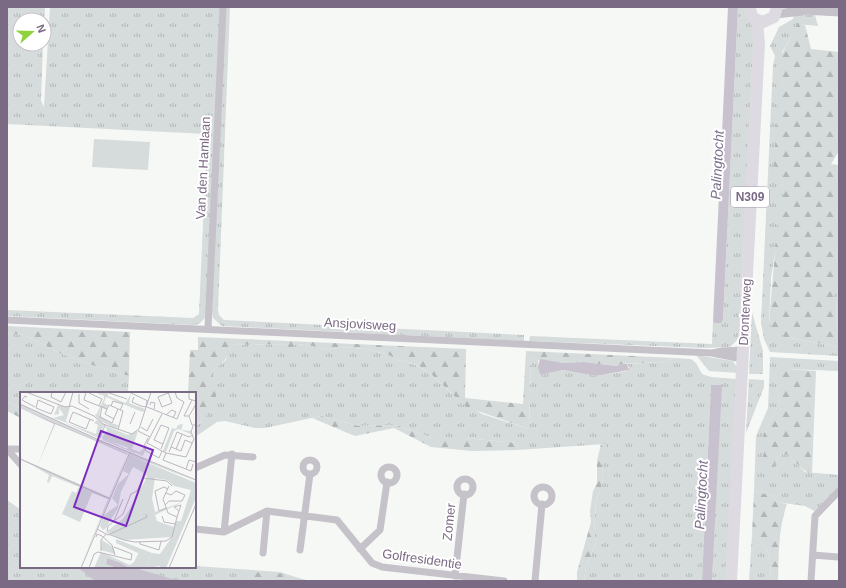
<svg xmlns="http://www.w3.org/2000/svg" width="846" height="588" font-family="Arial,sans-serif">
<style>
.grass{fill:url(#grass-tufts)}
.forest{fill:url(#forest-firs)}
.pitch{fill:#d5dcdb}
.water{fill:#c8c2ce}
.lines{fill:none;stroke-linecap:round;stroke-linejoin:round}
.minor{stroke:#c6c2c9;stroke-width:7}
.tertiary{stroke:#c6c2c9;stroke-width:9}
.primary{stroke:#dedae1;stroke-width:12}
.labels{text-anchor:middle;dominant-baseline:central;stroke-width:4;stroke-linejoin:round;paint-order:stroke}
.shield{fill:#fff;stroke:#a397a9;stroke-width:1}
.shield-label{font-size:12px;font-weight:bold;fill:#7b6a84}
.street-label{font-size:13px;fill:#7b6a84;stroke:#fff}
.water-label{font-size:14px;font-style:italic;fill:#7f708d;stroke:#fff}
.inset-road{fill:none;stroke:#beb6c1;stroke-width:1}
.view{fill:#7b2cbf;fill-opacity:0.15;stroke:#7b2cbf;stroke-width:2}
.inset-edge{fill:none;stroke:#7b6a84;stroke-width:2}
</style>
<defs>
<pattern id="grass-tufts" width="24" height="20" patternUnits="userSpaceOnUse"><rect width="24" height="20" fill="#d5dcdb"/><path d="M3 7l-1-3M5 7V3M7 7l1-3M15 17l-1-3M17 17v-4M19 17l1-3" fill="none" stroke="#b2b6b7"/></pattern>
<pattern id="forest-firs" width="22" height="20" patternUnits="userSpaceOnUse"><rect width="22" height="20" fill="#d5dcdb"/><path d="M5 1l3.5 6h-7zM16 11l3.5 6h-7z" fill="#b2b6b7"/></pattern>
</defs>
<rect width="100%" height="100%" fill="#f6f8f6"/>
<path class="grass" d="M7,7H45L44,30V20H20V44H43L41,101L44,107L50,7H220L206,317L199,324L193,325L7,316V310L193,318L199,314L207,134L7,124Z
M225,7H230L218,310L219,315L224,320L524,335V341L222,326L213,318L212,311Z
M738,7H746L754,30L739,338L730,347L705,348L529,341L530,336L712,344L713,321L721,323L723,320Z
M794,14L815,15L818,26L797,24L794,32L782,52L783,199L771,278L769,323L785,337L839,347V356L770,352L764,339L761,323L773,66L775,56L770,46L779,27L793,19Z
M834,291L839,294V330H836L837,299L834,297Z
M752,312L763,351V374H749Z
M7,333L24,335L60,353L92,365L129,376L128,393H21V409L7,402Z
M297,344L319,347L327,350L341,347L367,349L389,355L397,360L411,363L429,372L454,396L482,414L529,429L531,358L540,359L538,361L540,375L563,370L596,376L627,371L629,367L627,364L661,362L676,358L691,359L696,363L702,374L711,377L737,379L727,581H712L721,385H711L702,581H584L586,566L596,543L594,532L596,501L601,488L603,477L602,462L605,444L517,450L518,443L465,438H432L396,425L358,426L321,416L265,428H255L225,421L217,422L195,437V426L201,422L214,369L226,360L228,345Z
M696,355L733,361L738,369V373L709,371Z
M770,357L839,361V371L788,369L779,393L778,406L764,433V466L774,467L778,457L784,453L790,457L805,472L839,475V489L816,512L805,506L777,502L773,496L754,491L756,436L768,408Z
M749,379L764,380V387L746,433Z
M7,500L21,510V567L195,566L280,572L308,581H7Z
M752,535C772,548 771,559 770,581H749Z"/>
<path class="forest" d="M797,23L805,25L811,49L839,52V151L831,164L839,165V294L834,292V297L837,299L836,330H839V347L785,337L773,329L769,323L779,203L783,199L782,173L774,166L780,61C783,47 793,37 797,23Z
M7,326L130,332L129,376L92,365L60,353L24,335L7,333Z
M198,337L466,349L465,398L523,404L526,351L676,358L661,362L621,364L616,366L584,362L564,363L531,358L529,429L466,407L429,372L412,363L397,360L389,355L367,349L341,347L327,350L319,347L297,344L291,348L284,344L229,345C229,358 224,362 214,369L212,380L217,385C218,401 209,417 195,426V393H188L190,350H198Z
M788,369L816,371L812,474C800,470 795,459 784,453L778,457L774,467L771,468L764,466V433L778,406L780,375Z
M7,402L21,409V418L7,411Z
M321,416L358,426L396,425L432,438H465L518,443L517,450L472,451L431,447L394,428L355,436L312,418Z
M601,444H606V447L602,462L603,477L601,488L596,501L594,532L596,543L586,566L584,581H577V572L591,522L590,511L593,491L597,483V461Z
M754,491L773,496L777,502L787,504C778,529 779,555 778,581H770C771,559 772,548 752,535Z
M272,572L311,581C290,581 270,577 250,580L249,573Z"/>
<path class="pitch" d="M94,139L150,142L148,170L92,167Z"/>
<path class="water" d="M728,7H738L723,320L721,323H715L713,321Z
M540,359L564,363L584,362L616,366L621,364H627L629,370L596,376L563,370L540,375L538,367Z
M711,385H722L712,581H702Z
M69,567H132L172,579L177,578L180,581L94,580L80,569Z"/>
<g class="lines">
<path class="minor" d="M7,320L712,353L742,359
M208,329L223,7
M712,353L722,351L743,350
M7,449L21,465
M7,449H21
M303 467a7 7 0 1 1 14 0a7 7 0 1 1-14 0Z
M381 475a8 8 0 1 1 16 0a8 8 0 1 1-16 0Z
M195,468L225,455L253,457
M457 487a8 8 0 1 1 16 0a8 8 0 1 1-16 0Z
M534 496a9 9 0 1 1 18 0a9 9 0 1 1-18 0Z
M195,529L224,532L267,511L337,520L372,563L382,567L504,581
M224,532L232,454
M360,549L380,530L387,482
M300,550L310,474
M263,553L267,511
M813,555L838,557
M455,576L464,494
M535,581L542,504
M811,581L815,516L839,491"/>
<path class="tertiary" d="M791,7L804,10L839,12
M776,14L802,11"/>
<path class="primary" d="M749,7L753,18L763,22L774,17L777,7
M731,581L759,44L757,21"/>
</g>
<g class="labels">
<rect class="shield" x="731" y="187" width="38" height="20" rx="3"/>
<g class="shield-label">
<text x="750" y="197">N309</text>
</g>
<g class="street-label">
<text transform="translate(203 168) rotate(-87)">Van den Hamlaan</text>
<text transform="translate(745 312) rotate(-87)">Dronterweg</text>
<text transform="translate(360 324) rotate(3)">Ansjovisweg</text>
<text transform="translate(449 522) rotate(-84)">Zomer</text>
<text transform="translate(422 559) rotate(8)">Golfresidentie</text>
</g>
<g class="water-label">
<text transform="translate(717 165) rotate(-87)">Palingtocht</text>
<text transform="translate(701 495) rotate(-87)">Palingtocht</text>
</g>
</g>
<g transform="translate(20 392)">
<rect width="176" height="176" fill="#f6f8f6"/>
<path d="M74,0H88V4L106,11L111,1L109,11L125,17L124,20L120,19L86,5L84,11L88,13L86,17L81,15L79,23L88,30L98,33L99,35L95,36L80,29L74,22L76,23L84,7V4ZM0,12L108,61L90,106H88L89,108L60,176L88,107L72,101L60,130L42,122L52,99L56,101L59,95L32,84L29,91L27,90L29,83L0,66L89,105L107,63L0,16ZM77,28L84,33L78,45H76L44,30L76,42L78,33L74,31ZM163,32L161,38L171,39V42L158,37L154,39L146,60L143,59L152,36L156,37L158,33ZM86,34L108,43L118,39L112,57L120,60L127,52L124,62L122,64L114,60L116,62L83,48L82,45L107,57L115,43L98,42L95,46L90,43L93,37L85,36ZM110,61L176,89L111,64L176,91L175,108L146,176H140V174L126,176L132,161L140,162L152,145L103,148L86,140L103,127L109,118L127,85L121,79L113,75L101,100L98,116L86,136L83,138L80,134L84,123L98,113L92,106L98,92L109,82L103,79ZM135,86L147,88L154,94L171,98L161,129H156L154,135L137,129L135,123L165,109L135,120L132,106ZM82,148L93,155L95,162L81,158ZM81,160L110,173L114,170L119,160L127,162L128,166L124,176H107L101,171L87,166L86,172L96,176H74Z" fill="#d5dcdb" fill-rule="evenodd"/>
<path d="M38,13L50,15L46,29L48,31L33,26L44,23L39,16V22L34,23ZM86,35L93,37L91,43L95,46L98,42L115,43L109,56L84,47L82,45L87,39ZM96,147L132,161L126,176H124L127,162L118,161L96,151Z" fill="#d5dcdb"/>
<path d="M0,16L106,61L35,32L17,75L34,32ZM87,166L101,171L107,175L96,176L86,172Z" fill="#c8c2ce"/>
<path class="inset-road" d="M6,0L45,15M32,0L31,5L41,10L46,0M66,0L64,8L87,17L89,13L103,19L98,38M109,0L128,9M169,0V7L176,9M69,1L82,7L79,14M89,1L107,7M148,1L138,5L142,15L152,11L148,0M59,2V11L69,17M7,5L5,4L2,8L15,15M114,5L112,10L121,14L126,15L127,9M18,8L34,15L31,22L16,16ZM0,12L79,48L176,88M176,12L169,24L172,33H176M130,13L131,10L135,11L134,17M91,14L93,9L103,12L100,18M45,15L52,14L74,24L83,32L112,42L119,37L131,0M49,15L53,0M82,15L80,25L92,31L98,17M127,15L157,27L164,10L157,6L155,0M87,17L85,22L94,27M142,22L127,51L146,61L166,65L174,47L171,40L173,34M146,23L152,18L156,20L153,26M169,24H164L172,8M70,27L66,37L49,30L53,20L74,29M110,32L115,20M121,35L127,39L133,27M118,39L130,45M80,46L85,33M128,46L124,54L126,59L139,66L142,59M151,55L161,59L165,48L172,51M141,57L149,36L141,33L134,48L143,52M156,57L162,42M149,60L157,40L169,45L173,43M146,61L143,68L171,79L173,72M0,67L90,107M166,77L169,68L176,70M145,113L149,109H162L165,103L156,99L151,103L146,101M146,116L139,119L135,99L144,95L148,97M142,124L144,130L155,132M157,125L159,119L154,115L161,113L159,119M94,129L103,107M77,137L88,143L127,125L126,122M87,139L88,134L103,122L111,102L117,99L123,86L147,89L152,94M88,142L104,148L115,150L146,149L152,145L157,125L148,121L143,107L149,94M76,145L77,142L82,144L92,153L95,163M120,149V152L139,158L141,149M81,159V148L86,142M61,176L110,60M69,176L74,162L78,160L111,168L112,162L94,155M149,176L176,112"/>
<path class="view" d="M81,39L133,58L106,134L54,115Z"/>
<rect width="176" height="176" class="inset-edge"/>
</g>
<rect width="846" height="588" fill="none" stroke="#7b6a84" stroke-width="16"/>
<g transform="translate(32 32) rotate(70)"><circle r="19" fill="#ffffff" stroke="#cac3ce"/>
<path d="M0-3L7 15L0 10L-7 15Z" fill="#8ed33b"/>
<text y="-6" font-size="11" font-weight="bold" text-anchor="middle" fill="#7b6a84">N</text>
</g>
</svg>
